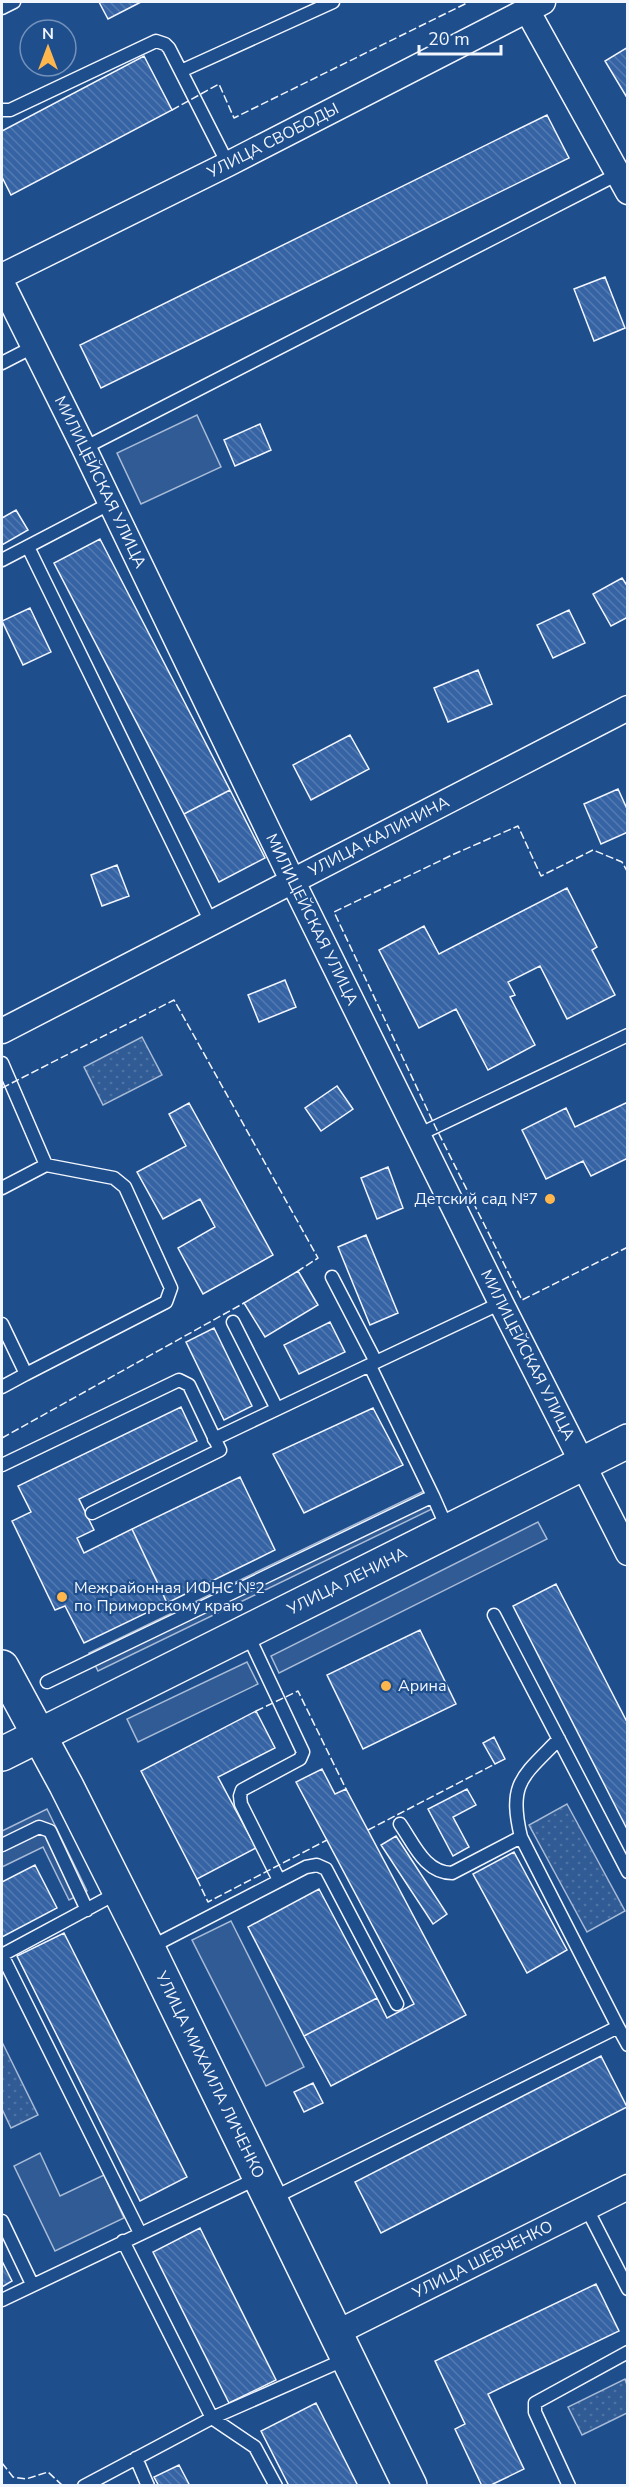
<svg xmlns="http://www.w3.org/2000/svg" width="629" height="2487" font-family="'Nunito Sans',sans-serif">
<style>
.grass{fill:url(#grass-dots);stroke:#a8bbd7;stroke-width:1.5}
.pitch{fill:#305b95;stroke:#a8bbd7;stroke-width:1.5}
.building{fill:url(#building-back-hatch);stroke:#f2f6ff;stroke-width:1.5}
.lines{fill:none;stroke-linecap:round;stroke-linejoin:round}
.service-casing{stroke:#f2f6ff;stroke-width:15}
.minor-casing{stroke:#f2f6ff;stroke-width:27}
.secondary-casing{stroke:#f2f6ff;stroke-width:36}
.primary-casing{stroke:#f2f6ff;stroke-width:36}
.service{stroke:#1f4e8c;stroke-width:12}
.minor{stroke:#1f4e8c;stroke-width:24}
.secondary{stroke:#1f4e8c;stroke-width:33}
.primary{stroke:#1f4e8c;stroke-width:33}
.fence{stroke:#f2f6ff;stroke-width:1.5;stroke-dasharray:8 3;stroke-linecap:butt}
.poi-dot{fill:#ffb74d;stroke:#1f4e8c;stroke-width:2}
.labels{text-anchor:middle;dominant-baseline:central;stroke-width:4.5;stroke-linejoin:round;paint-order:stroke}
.street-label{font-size:16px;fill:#f2f6ff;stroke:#1f4e8c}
.poi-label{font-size:16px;fill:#f2f6ff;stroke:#1f4e8c;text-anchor:start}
</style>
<defs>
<pattern id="grass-dots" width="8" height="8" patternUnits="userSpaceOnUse" patternTransform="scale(1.5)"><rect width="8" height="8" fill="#305b95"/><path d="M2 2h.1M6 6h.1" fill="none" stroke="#4e73a5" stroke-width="1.8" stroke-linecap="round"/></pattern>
<pattern id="building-back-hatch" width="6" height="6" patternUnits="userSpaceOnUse" patternTransform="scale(1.5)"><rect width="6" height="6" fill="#3563a3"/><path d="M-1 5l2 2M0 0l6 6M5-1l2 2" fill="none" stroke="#537ab1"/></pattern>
</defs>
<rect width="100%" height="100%" fill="#1f4e8c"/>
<path class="grass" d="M142,1037L162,1075L103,1105L84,1067Z
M567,1804L625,1911L587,1932L529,1825Z
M2,2042L38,2115L11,2128L2,2109Z
M625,2379L627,2385V2413L582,2435L568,2407Z"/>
<path class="pitch" d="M197,415L221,467L141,504L117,453Z
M426,1490L434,1508L98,1671L89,1653Z
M538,1522L547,1539L279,1673L271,1656Z
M247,1662L258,1684L138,1742L127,1719Z
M47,1809L87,1891L69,1900L43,1847L2,1867V1831Z
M231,1921L304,2067L266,2086L192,1940Z
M40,2153L60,2196L104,2175L124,2218L55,2251L14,2166Z"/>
<path class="building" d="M99,2H141L108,19Z
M628,47V94L626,96L605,61Z
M144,56L172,110L11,195L2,177V131Z
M547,115L569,158L101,388L80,345Z
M605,277L625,328L594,341L574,289Z
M260,424L271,450L235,466L224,440Z
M16,510L28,530L2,545V518Z
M100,539L230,790L184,814L54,563Z
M622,578L628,587V617L611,626L593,594Z
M30,608L51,652L23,665L2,621Z
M569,610L585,643L553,658L537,625Z
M478,670L492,704L448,722L434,688Z
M350,735L369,769L311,800L293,765Z
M618,789L628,811V832L601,844L584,804Z
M230,790L265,858L219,882L184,814Z
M117,865L129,896L102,906L91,875Z
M567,888L597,947L592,950L615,995L567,1019L540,966L508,982L515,995L510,997L535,1045L488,1070L456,1009L419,1028L379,950L424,926L439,954Z
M285,980L296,1007L259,1022L248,995Z
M337,1086L353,1109L321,1131L305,1108Z
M628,1102V1158L591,1176L583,1161L546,1179L522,1130L566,1108L575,1127Z
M189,1103L273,1255L203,1294L178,1248L215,1227L200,1199L163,1219L137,1172L186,1146L169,1114Z
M388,1167L403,1208L377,1219L361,1178Z
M366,1235L398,1313L370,1325L338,1247Z
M298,1271L318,1305L265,1337L244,1303Z
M330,1322L345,1352L299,1374L284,1345Z
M214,1328L252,1406L224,1420L186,1342Z
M181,1407L197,1441L79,1499L94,1530L77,1538L84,1553L132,1529L167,1603L84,1643L65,1606L55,1610L12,1521L31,1512L18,1486Z
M373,1408L403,1465L304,1513L273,1454Z
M240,1477L275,1550L167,1603L132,1529Z
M556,1584L628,1724V1831L513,1606Z
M420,1630L456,1704L363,1749L327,1675Z
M256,1711L275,1748L218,1777L256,1848L197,1879L141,1771Z
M494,1737L505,1759L495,1764L483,1743Z
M322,1769L335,1794L346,1789L466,2015L331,2086L304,2036L377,1998L387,2018L414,2004L296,1782Z
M467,1789L476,1805L453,1817L469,1847L453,1856L428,1809Z
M396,1836L447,1914L433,1924L381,1845Z
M514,1852L567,1950L527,1973L473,1874Z
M35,1865L57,1908L2,1937V1882Z
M319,1889L377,1998L304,2036L248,1927Z
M64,1933L187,2177L140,2201L17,1956Z
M601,2056L627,2107L381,2233L355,2182Z
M313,2083L323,2103L304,2112L294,2092Z
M200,2228L276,2380L229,2403L153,2252Z
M2,2261L12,2281L2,2287Z
M596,2284L619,2331L488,2394L524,2469L489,2486H482L455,2429L465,2424L435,2361Z
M316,2403L358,2486H289L261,2431Z
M179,2465L190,2486H159L154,2477Z"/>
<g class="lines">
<g class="service-casing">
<path id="service" d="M2,8L14,2
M181,71L333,2
M2,110H10L156,41L165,44L169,48L228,164
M2,363L33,347
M84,448L618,174
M28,547L211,922
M2,560L111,503
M2,1063L46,1165L114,1178L125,1187L171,1288L166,1302L26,1374
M418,1135L628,1035
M2,1188L46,1165
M2,1324L26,1374L2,1387
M376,1362L501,1303
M277,1409L376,1362L332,1277
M214,1439L277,1409L233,1322
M2,1465L179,1380L189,1385L220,1450L92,1513
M433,1496L448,1530
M494,1615L628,1872
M247,1633L303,1752L300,1759L242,1790L240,1796L241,1804L279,1880
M47,1682L433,1496L370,1366
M400,1824C414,1844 425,1873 452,1873L521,1837
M2,1845L39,1827L50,1831L87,1910
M149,1948L306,1867L317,1865L326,1869L397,2004
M2,1955L140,2233
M2,1955L119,1892
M618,2027L628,2045
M271,2199L618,2027L521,1837C508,1783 522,1777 559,1739
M587,2209L628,2289
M2,2221L32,2284
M123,2241L212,2418L255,2447L276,2486
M2,2300L258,2178
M136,2458L148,2486
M84,2486L212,2418L348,2358
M569,2486L535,2412V2403L628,2352"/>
</g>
<g class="minor-casing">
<g id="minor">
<path d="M527,10L628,192"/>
<path id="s1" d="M2,276L228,164L543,2"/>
<path id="s2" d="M2,283L84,448L293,882L501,1303L628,1553"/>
<path id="s3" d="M2,1031L628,708"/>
<path id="s4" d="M336,2333L628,2187"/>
</g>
</g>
<g class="secondary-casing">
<g id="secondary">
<path id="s5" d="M2,1667L66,1785L148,1948L410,2486"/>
</g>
</g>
<g class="primary-casing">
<g id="primary">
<path id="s6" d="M2,1754L628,1441"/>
</g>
</g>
<use href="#service" class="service"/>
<use href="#minor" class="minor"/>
<use href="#secondary" class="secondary"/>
<use href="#primary" class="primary"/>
<path class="fence" d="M172,110L219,84L234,118L469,2
M628,873L622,862L593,850L541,876L518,826L452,855L334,912L435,1126L522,1300L628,1247
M2,1088L174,1000L318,1258L298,1271
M2,1438L244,1303
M256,1711L298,1691L346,1789
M368,1830L495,1764
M197,1879L208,1902L327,1840
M2,2463L13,2477L26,2479L48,2472L63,2486"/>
</g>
<g class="poi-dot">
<circle cx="550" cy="1199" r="6"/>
<circle cx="62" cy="1597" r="6"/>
<circle cx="386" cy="1686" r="6"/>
</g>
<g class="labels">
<g class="street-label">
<text stroke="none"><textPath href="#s1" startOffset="303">УЛИЦА СВОБОДЫ</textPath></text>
<text stroke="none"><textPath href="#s2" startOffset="222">МИЛИЦЕЙСКАЯ УЛИЦА</textPath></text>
<text stroke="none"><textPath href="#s3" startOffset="424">УЛИЦА КАЛИНИНА</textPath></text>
<text stroke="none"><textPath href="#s2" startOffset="708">МИЛИЦЕЙСКАЯ УЛИЦА</textPath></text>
<text stroke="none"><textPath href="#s2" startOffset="1194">МИЛИЦЕЙСКАЯ УЛИЦА</textPath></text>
<text stroke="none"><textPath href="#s6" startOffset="386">УЛИЦА ЛЕНИНА</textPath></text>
<text stroke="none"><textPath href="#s5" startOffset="458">УЛИЦА МИХАИЛА ЛИЧЕНКО</textPath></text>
<text stroke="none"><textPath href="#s4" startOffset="164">УЛИЦА ШЕВЧЕНКО</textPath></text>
</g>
<g class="poi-label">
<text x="538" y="1199" text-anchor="end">Детский сад №7</text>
<text x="74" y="1588">Межрайонная ИФНС №2<tspan x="74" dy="18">по Приморскому краю</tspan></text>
<text x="398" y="1686">Арина</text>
</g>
</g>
<rect width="629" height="2487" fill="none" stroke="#f2f6ff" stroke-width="6"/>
<g transform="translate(48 48)"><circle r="28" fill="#1f4e8c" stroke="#7391ba" stroke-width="1.5"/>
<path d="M0-4.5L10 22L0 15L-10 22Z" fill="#ffb74d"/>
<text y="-9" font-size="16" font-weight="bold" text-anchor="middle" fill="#f2f6ff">N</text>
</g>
<path d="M419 45v9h82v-9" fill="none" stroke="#f2f6ff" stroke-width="3"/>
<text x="428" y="45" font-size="18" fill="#f2f6ff" stroke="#1f4e8c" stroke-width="4.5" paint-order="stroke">20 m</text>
</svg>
